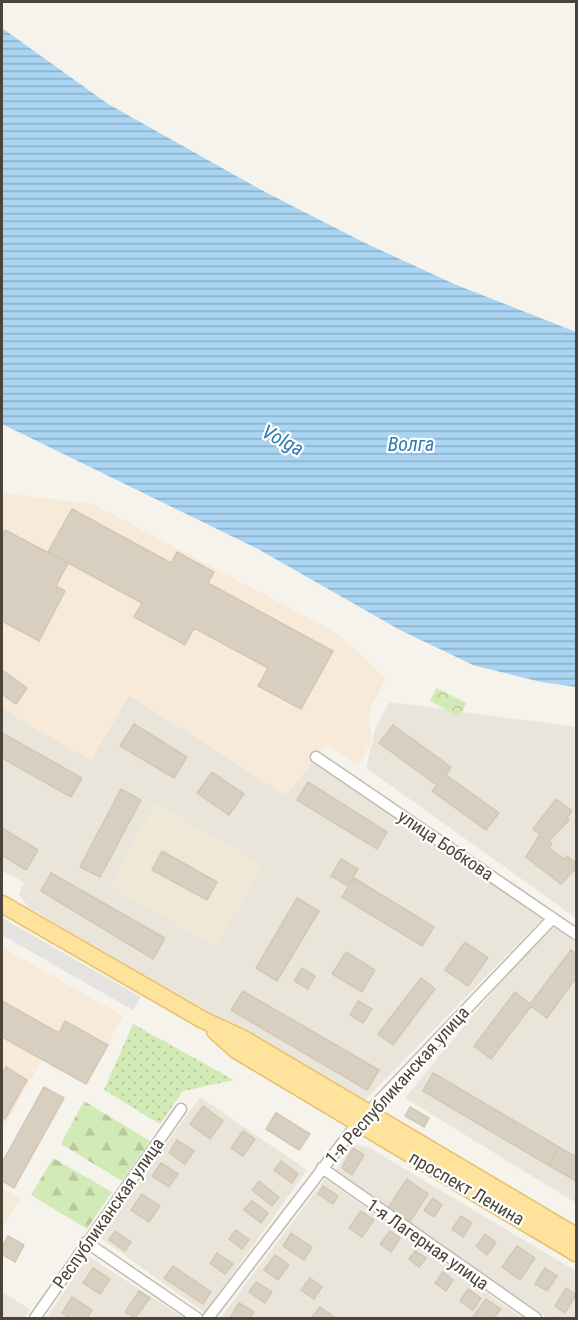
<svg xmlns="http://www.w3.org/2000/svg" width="578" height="1320" font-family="'Roboto Condensed',sans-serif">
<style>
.residential{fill:#eae5da}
.commercial{fill:#f7ead8}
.education{fill:#efe8d6}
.grass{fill:url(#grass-dots)}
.forest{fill:url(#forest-firs)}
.park{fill:url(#park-crowns)}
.parking{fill:#e5e3e0}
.water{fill:url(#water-rules)}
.building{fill:#d8cfc1;stroke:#d3c7b4;stroke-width:1.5}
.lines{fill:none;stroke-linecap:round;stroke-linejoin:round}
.minor-casing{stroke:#c2bbae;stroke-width:13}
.primary-casing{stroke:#e6c16a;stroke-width:19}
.minor{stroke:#fff;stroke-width:10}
.primary{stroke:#ffe39c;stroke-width:16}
.labels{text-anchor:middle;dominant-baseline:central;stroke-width:4.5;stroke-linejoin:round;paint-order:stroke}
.street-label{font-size:18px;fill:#4b4439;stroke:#fff}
.water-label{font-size:20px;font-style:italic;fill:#2e7ab2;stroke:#fff}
</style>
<defs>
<pattern id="grass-dots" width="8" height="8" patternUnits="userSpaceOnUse" patternTransform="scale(1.5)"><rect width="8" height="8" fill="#d2eab5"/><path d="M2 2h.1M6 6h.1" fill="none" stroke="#b6ca9c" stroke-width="1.8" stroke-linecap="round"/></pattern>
<pattern id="forest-firs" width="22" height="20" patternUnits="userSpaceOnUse" patternTransform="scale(1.5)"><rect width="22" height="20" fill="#d2eab5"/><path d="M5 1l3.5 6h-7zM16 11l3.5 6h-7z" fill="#b6ca9c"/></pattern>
<pattern id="park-crowns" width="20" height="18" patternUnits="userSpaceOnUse" patternTransform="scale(1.5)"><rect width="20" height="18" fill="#d2eab5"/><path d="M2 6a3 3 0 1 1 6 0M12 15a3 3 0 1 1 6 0" fill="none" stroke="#b6ca9c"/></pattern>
<pattern id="water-rules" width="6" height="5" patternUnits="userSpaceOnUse" patternTransform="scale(1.5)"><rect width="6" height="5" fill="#a9d4f2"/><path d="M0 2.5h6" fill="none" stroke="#8caec5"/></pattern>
</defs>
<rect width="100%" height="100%" fill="#f6f3ec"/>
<path class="residential" d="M129,695L286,795L314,760L541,913L542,919L363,1102L355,1101L28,907L19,894L24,882L2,871V706L19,719L91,760Z
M390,702L576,727V918L366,768L376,726Z
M557,924L576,937V1203L405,1098L510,970Z
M200,1097L307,1170L205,1313L99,1237Z
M352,1144L368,1147L576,1271V1318H548L384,1207L336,1170Z
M325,1179L522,1318H220Z
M88,1256L184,1318H46Z
M2,1292L30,1309L24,1318H2Z"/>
<path class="commercial" d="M2,493L93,504L337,633L386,678L370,709L371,742L358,765L326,745L286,796L130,695L91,760L18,719L2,706Z
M2,947L123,1016L86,1084L42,1060L2,1130Z
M2,1188L23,1200L17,1204L2,1229Z"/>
<path class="education" d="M155,804L263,865L216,947L109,886Z"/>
<path class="grass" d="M133,1024L234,1080L183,1091L160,1124L104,1090Z"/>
<path class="forest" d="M84,1101L150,1141L122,1181L61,1144Z
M53,1158L112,1192L87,1229L31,1195Z"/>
<path class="park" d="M436,688L467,703L459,717L430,701Z"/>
<path class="parking" d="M2,918L141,997L133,1010L2,935Z"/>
<path class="water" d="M2,28L108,104L265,192L363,242L454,284L576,332V687L541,682L473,665L400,630L258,549L2,424Z"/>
<path class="building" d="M72,509L171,563L177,552L214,572L208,583L333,651L301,709L258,686L268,668L194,628L185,645L134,617L142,603L48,552Z
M5,530L68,563L56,586L65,591L39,641L2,621V536Z
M2,670L27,688L16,704L2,694Z
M134,724L187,757L174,778L120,746Z
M393,725L451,767L446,775L499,813L486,830L432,791L437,785L379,743Z
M2,733L82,778L71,797L2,758Z
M212,772L244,794L229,815L197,793Z
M308,782L387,832L377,849L297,800Z
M121,789L141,800L100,877L80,867Z
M556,799L572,811L567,818L569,820L549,841L552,843L549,848L564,859L567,856L576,863V868L561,884L526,857L540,834L533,829Z
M2,828L38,850L26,870L2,855Z
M162,851L217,882L207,900L152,870Z
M341,859L358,869L348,886L331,876Z
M51,873L165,938L153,959L41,891Z
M354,878L434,927L422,946L342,897Z
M297,898L319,911L277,981L256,968Z
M465,942L488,958L468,986L445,970Z
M571,950L576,954V978L547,1018L531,1006L491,1059L474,1046L515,992L530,1004Z
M346,952L375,970L362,992L332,974Z
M302,968L315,976L308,989L294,981Z
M421,978L435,989L393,1045L378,1034Z
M243,991L379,1070L367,1090L231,1010Z
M2,1001L59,1033L65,1021L108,1045L86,1084L2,1037Z
M358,1001L372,1009L363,1023L350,1015Z
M6,1067L27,1080L5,1119L2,1117V1075Z
M433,1073L559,1147L548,1165L423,1091Z
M44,1087L64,1098L14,1188L2,1181V1163Z
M203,1106L223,1121L210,1139L190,1124Z
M410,1107L429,1118L424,1127L405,1116Z
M276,1113L310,1134L299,1150L266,1129Z
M243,1131L255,1139L243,1156L231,1148Z
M177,1140L194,1151L185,1164L169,1153Z
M559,1147L576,1157V1181L548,1165Z
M353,1148L364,1155L352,1175L342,1168Z
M281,1161L298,1174L292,1183L274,1170Z
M161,1163L178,1174L169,1187L152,1176Z
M407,1179L428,1194L409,1223L388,1208Z
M259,1181L279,1197L272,1206L252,1190Z
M323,1186L338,1196L333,1204L318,1194Z
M142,1194L160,1206L149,1222L131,1210Z
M433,1198L442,1205L434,1217L424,1210Z
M252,1201L268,1213L261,1223L244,1210Z
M361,1211L374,1220L362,1237L349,1228Z
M461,1216L472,1223L463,1237L452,1229Z
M236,1230L249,1240L242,1249L229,1239Z
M115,1231L131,1242L125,1251L109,1240Z
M390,1231L400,1238L391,1252L380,1244Z
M291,1233L312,1247L304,1260L283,1246Z
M485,1234L496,1243L487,1255L476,1246Z
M8,1236L24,1245L15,1262L2,1254V1247Z
M517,1246L535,1258L520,1280L502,1267Z
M415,1251L426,1258L419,1267L409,1259Z
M217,1253L233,1264L225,1274L210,1263Z
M275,1255L289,1265L278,1280L264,1270Z
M173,1266L211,1292L203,1304L164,1278Z
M93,1268L110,1279L100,1294L83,1283Z
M545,1268L557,1276L547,1291L535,1284Z
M443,1272L453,1280L446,1291L435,1283Z
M310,1278L322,1287L314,1299L301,1290Z
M256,1282L272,1292L265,1303L249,1292Z
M566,1288L576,1295L565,1313L555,1306Z
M468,1289L481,1298L473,1310L460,1301Z
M139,1291L150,1298L135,1318L125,1312Z
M72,1297L92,1310L87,1318H70L62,1313Z
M486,1299L501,1309L494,1318H472Z
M239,1303L254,1312L250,1318H230Z
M320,1307L336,1318L312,1317Z"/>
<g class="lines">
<g class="minor-casing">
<path id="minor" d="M316,757L576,934
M322,1168L536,1318
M86,1242L197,1318
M35,1318L181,1109
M208,1318L357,1124L553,918"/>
</g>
<g class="primary-casing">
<path id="primary" d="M2,904L203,1020L244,1039L576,1236
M215,1031L236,1050L576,1253"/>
</g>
<use href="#minor" class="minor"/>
<use href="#primary" class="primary"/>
</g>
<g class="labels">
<g class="street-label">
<text transform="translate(446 845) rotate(34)">улица Бобкова</text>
<text transform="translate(397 1085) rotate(-48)">1-я Республиканская улица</text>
<text transform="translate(467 1188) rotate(30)">проспект Ленина</text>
<text transform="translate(108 1213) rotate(-55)">Республиканская улица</text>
<text transform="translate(428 1244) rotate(35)">1-я Лагерная улица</text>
</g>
<g class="water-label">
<text transform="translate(283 440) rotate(28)">Volga</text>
<text x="411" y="444">Волга</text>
</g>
</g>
<rect width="578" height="1320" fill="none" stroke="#4b4439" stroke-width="6"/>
</svg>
